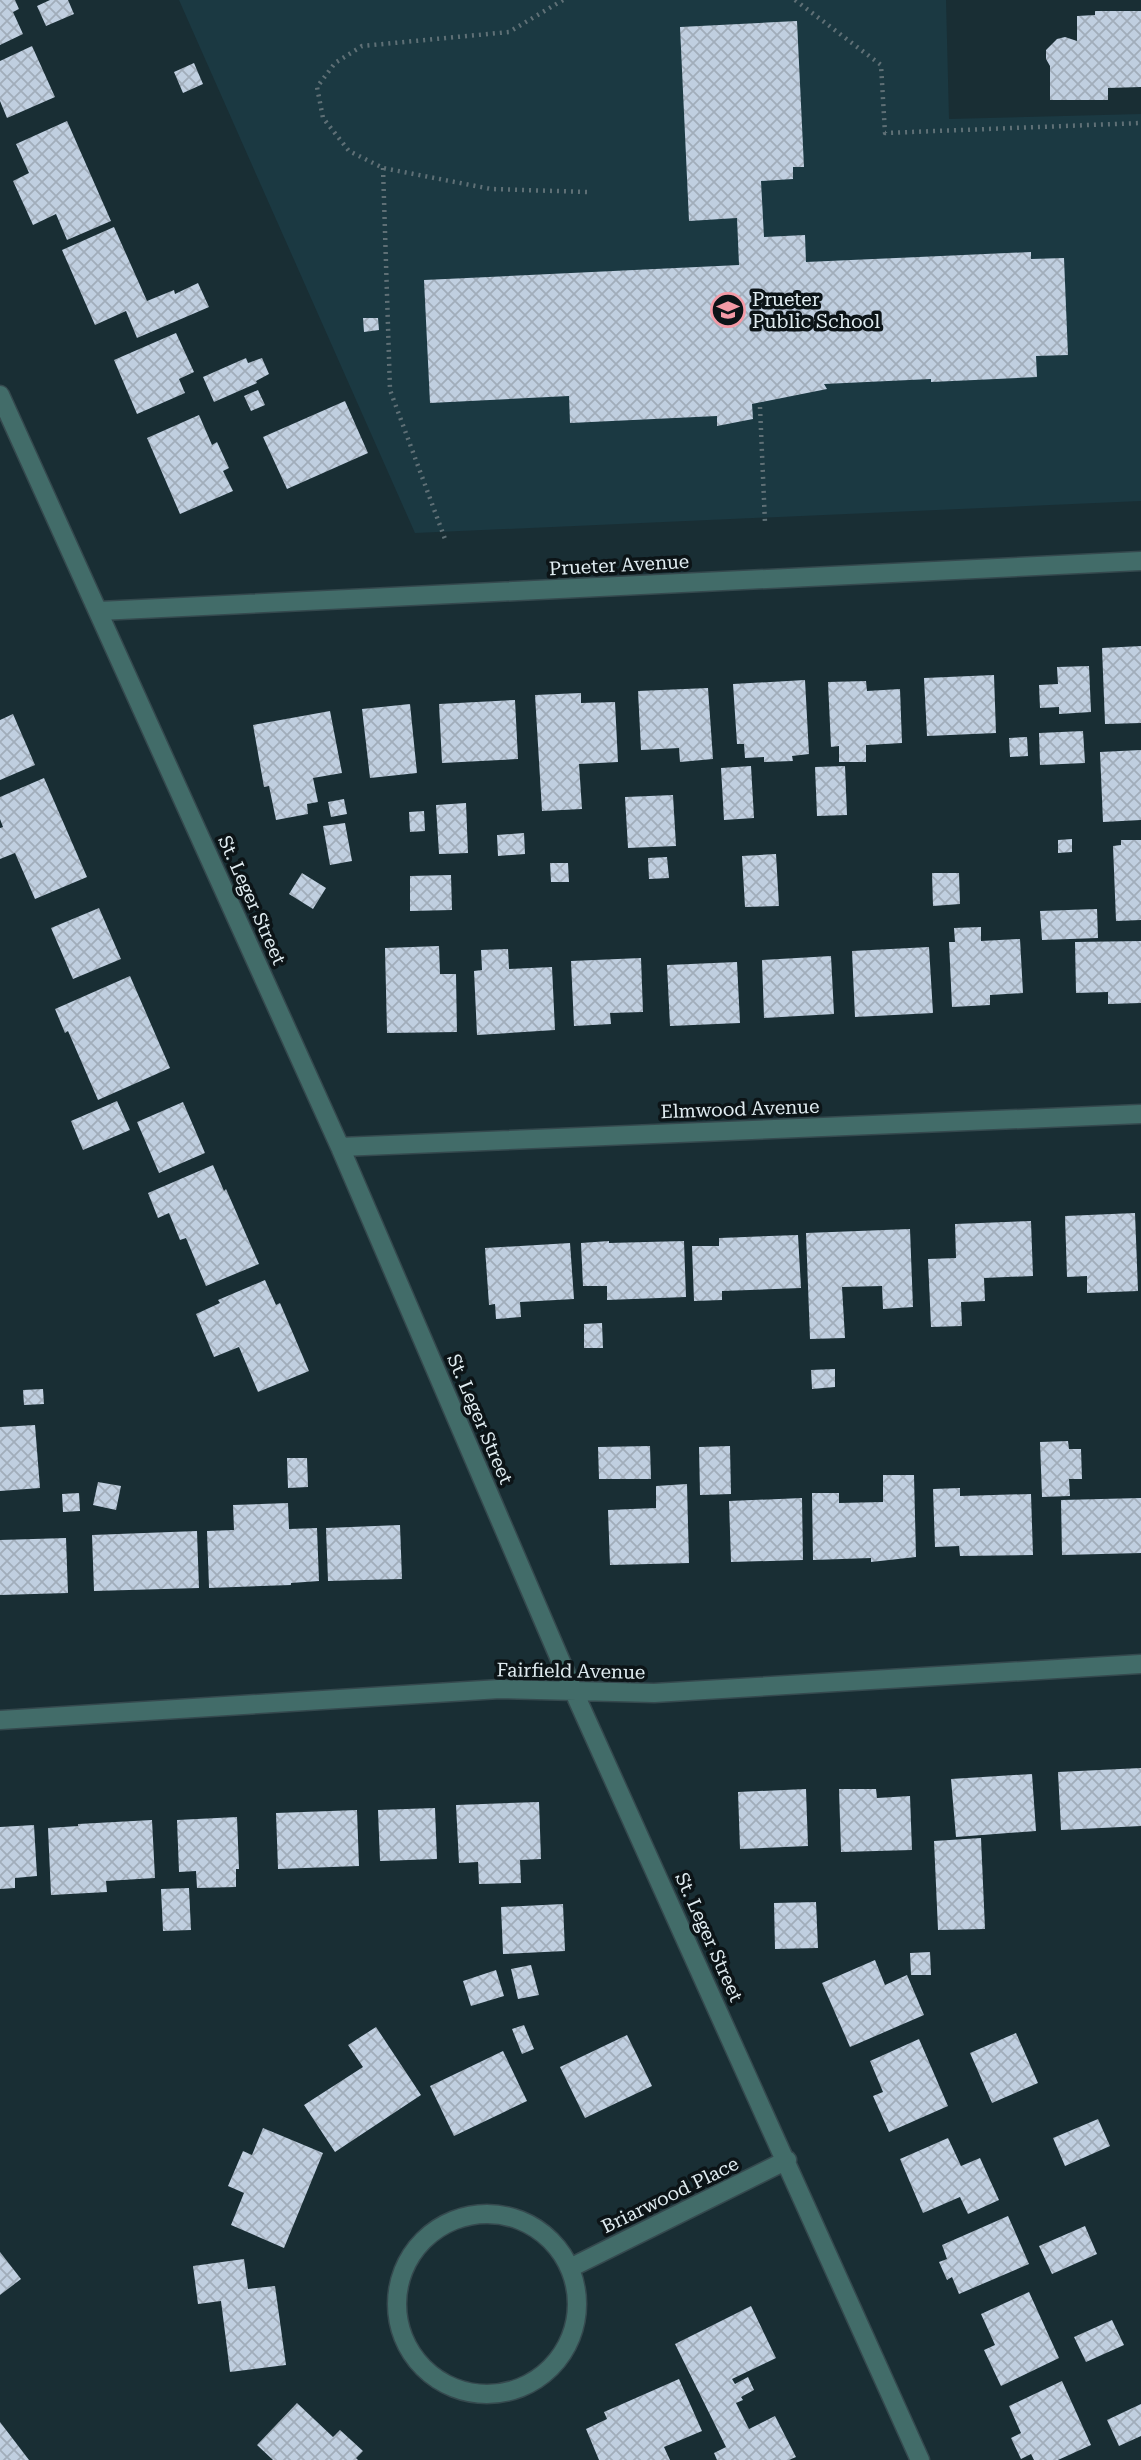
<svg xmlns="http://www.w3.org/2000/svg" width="1141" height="2460" font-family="'Roboto Serif',serif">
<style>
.built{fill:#1b3942}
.building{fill:url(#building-cross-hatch)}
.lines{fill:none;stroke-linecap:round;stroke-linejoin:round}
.minor-casing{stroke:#35494e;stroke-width:21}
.path{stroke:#5f7076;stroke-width:4.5;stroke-dasharray:2 5;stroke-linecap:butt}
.minor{stroke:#426c69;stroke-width:18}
.labels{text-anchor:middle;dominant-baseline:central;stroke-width:7;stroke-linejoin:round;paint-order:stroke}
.poi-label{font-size:19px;fill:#e0ecf1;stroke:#0c1417;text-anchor:start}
.street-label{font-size:19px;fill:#e0ecf1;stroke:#0c1417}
</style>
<defs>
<pattern id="building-cross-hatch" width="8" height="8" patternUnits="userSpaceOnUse" patternTransform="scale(1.75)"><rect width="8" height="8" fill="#c0cfe0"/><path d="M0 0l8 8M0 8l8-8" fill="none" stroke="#a1adba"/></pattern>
</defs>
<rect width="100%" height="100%" fill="#192e34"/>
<path class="built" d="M179,0H946L949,119L1141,114V501L415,533Z"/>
<path class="building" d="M0,0H15L19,9L13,12L23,34L0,45Z
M50,0H68L74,14L46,26L37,6Z
M1095,11H1141V87L1108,88V100H1050V66L1046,59V50L1057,39L1065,37L1077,41V16L1095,15Z
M797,21L804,167H793V179L761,181L764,237L805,235L806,262L1031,252V259L1064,258L1068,355L1036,356L1037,377L931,382V379L824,384L827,389L752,404L753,419L717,426V416L570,423L569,396L430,403L424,280L739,265L737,218L689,221L680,27Z
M32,46L55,97L7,118L0,101V61Z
M194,63L203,84L183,93L174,72Z
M67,121L111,221L67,240L56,214L33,225L13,181L29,173L16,144Z
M114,227L147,301L174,290L175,294L198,283L209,307L137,338L126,311L95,325L62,250Z
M363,318H378L379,330L364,332Z
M176,333L194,372L179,379L185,393L137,414L114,360Z
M246,358L248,363L262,358L269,374L256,381L257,383L214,402L203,377Z
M258,390L265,405L251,411L244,396Z
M345,401L368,453L287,489L263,437Z
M199,415L212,445L217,442L229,468L223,471L233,491L180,514L147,438Z
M1141,646V723L1105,724L1102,648Z
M1089,666L1091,712L1059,714V707L1040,708L1039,685L1058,684L1057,667Z
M994,675L996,733L927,736L924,678Z
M805,680L809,754L792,756L793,761L764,762V757L745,758L744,744H737L733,684Z
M866,681L867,691L900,689L902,743L866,745V762H839V746L831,747L828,682Z
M708,688L713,759L680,762L679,748L641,750L638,691Z
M581,693V703L615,702L618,762L579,764L582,809L542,811L535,695Z
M515,700L518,759L442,763L439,704Z
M410,704L417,773L370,778L362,709Z
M330,711L342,773L313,778L318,802L307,804L308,814L276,820L269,786L264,787L253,725Z
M13,714L35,765L0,780V720Z
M1083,731L1085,763L1040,765L1039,733Z
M1027,737L1028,756L1010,757L1009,738Z
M1141,750V820L1103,822L1100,752Z
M751,766L754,818L724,820L721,768Z
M845,766L847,815L817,816L815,767Z
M44,778L87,877L35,899L15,853L0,859V828L3,827L0,819V797Z
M673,795L676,846L628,848L625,797Z
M344,799L347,814L331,817L328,802Z
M466,803L468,853L439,854L436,805Z
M424,811L425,831L410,832L409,812Z
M345,823L352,861L330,865L323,826Z
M524,833L525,854L498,856L497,835Z
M1072,839V852L1058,853V840Z
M1121,840H1141V920L1116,921L1113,846L1121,845Z
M776,854L779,906L745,907L742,856Z
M667,857L669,878L649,879L648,858Z
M550,863H568L569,882H551Z
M302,873L326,888L313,909L289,894Z
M932,873H959L960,904L933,906Z
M451,875L452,910L410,911V876Z
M99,908L121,959L73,979L51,928Z
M1097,909L1098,938L1042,940L1040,911Z
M981,927V941L1020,939L1023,993L990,995V1005L952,1007L949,942H955L954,928Z
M1141,941V1003L1108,1004V992L1076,993L1075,942Z
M439,946L440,974H456L457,1032L387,1033L385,948Z
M929,947L933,1013L855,1017L852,951Z
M508,949L509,969L552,967L555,1030L477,1035L474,971L482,970L481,950Z
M831,956L834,1014L764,1018L762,960Z
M641,958L643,1012L610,1013L611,1024L574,1026L571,961Z
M737,962L740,1023L670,1026L667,965Z
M130,976L170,1068L98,1100L68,1031L65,1033L55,1009Z
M117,1101L130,1130L83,1150L71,1121Z
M183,1102L205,1153L159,1173L137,1122Z
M213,1165L224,1191L226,1189L259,1264L206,1286L186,1238L180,1240L169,1213L158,1218L148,1193Z
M1135,1213L1138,1291L1087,1293V1276L1067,1277L1065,1216Z
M1031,1221L1033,1276L984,1278L985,1301L961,1302L962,1326L931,1327L928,1259L956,1258L955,1224Z
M910,1229L913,1307L883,1309L882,1286L842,1287L845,1338L810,1339L806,1233Z
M798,1235L801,1288L722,1291V1300L694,1301L692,1246H719V1238Z
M609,1241V1243L684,1241L686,1297L607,1300V1286H583L581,1243Z
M570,1243L574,1299L520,1302L521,1317L496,1319L495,1304L489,1305L485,1248Z
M265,1280L276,1305L280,1303L309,1371L258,1392L239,1347L214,1357L196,1314L220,1303L218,1300Z
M602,1323L603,1348H584V1324Z
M835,1369V1387L812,1389L811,1370Z
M43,1389L44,1404L24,1405L23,1390Z
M35,1425L40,1488L0,1491V1427Z
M1068,1441L1069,1449H1081L1082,1479H1069L1070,1496L1042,1497L1040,1442Z
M650,1446L651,1479H599L598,1447Z
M730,1446L731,1494L700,1495L699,1447Z
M287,1458H307L308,1487L288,1488Z
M883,1475H914L916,1557L871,1562V1558L813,1560L812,1493H839V1503L883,1502Z
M98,1482L121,1486L116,1510L93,1505Z
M687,1484L689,1563L610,1565L608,1510L656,1508V1486Z
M960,1488V1496L1031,1494L1033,1555L960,1556L959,1546L935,1547L933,1489Z
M79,1493L80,1511L63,1512L62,1494Z
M802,1498L803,1560L731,1562L729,1501Z
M1141,1498V1553L1062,1555L1061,1500Z
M288,1503L289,1529L317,1528L319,1581L291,1583V1585L209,1588L207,1531L234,1530L233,1505Z
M400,1525L402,1579L328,1581L326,1528Z
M197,1531L199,1588L94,1591L92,1535Z
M66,1538L68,1593L0,1595V1540Z
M1141,1768V1826L1061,1830L1058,1772Z
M1032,1774L1036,1831L956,1837L951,1779Z
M806,1789L808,1846L740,1849L738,1792Z
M839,1789H876L877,1798L910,1796L912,1850L841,1852Z
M539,1802L541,1859L520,1860L521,1883L479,1884L478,1862L459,1863L456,1805Z
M435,1808L437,1859L380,1861L378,1810Z
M357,1810L359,1866L278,1869L276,1813Z
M237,1817L239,1869H236V1887L197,1888L196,1871L179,1872L177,1820Z
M152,1820L155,1878L106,1881L107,1892L51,1895L48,1828L78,1826V1824Z
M34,1825L37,1876L15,1878V1888L0,1889V1827Z
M981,1838L985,1929L938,1930L934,1841Z
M189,1888L191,1930L163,1931L161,1889Z
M816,1902L818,1948L775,1949L774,1903Z
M563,1904L565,1951L503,1954L501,1907Z
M930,1952L931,1975H911L910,1953Z
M875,1960L885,1985L907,1975L924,2015L850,2047L822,1983Z
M531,1965L539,1995L518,1999L511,1969Z
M496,1970L504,1996L471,2006L463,1981Z
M524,2025L534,2049L522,2054L512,2029Z
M376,2027L421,2095L335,2152L304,2105L363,2067L348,2045Z
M1016,2033L1038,2083L992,2103L970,2053Z
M627,2035L652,2086L585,2118L560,2067Z
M919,2039L948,2106L889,2132L873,2096L883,2092L870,2061Z
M503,2051L527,2101L454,2136L430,2086Z
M1098,2119L1110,2146L1065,2166L1053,2138Z
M263,2128L323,2153L284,2248L231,2225L244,2193L228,2186L243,2151L252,2155Z
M948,2138L961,2166L980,2158L999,2200L968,2214L960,2197L923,2213L900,2159Z
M1008,2216L1029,2264L959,2294L952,2277L947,2280L939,2262L947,2259L942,2245Z
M1085,2226L1097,2254L1052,2274L1039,2246Z
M0,2252L21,2279L0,2295Z
M244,2259L248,2289L275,2286L286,2365L230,2372L221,2301L198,2304L193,2266Z
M1029,2292L1059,2358L1001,2386L984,2350L995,2345L981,2314Z
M751,2306L776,2358L732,2379L735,2384L748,2377L754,2390L741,2397L743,2400L736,2403L749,2429L775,2416L796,2457L789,2460H717L714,2453L726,2447L675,2344Z
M1112,2320L1124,2345L1086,2362L1074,2337Z
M679,2379L702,2431L664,2447L670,2460H599L586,2429L607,2419L604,2412Z
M1062,2381L1091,2445L1058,2460H1034L1031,2454L1021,2459L1011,2438L1021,2433L1009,2406Z
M297,2403L333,2437L340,2430L363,2451L356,2458L358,2460H273L257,2445Z
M1141,2404V2436L1119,2446L1107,2420Z
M0,2422L29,2460H0Z"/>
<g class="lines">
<g class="minor-casing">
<path id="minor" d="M0,395L340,1147L574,1692L920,2460
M99,611L1141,561
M340,1147L1141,1114
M0,1720L500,1689L654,1693L1141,1664
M397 2304a90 90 0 1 1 180 0a90 90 0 1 1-180 0Z
M572,2267L787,2160"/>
</g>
<path class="path" d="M563,0L509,32L362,46L335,63L317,87L323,118L349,151L383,168L491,189L588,192
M795,0L881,65L885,133L1141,123
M383,168L390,390L445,539
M760,407L765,523"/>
<use href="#minor" class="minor"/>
</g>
<defs>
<g id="school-ring" transform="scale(1.75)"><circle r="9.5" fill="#0c1417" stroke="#f49aa6" stroke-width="1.5"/><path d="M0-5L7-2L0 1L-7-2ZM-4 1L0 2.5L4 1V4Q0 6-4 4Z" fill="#f49aa6"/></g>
</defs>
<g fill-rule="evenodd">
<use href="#school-ring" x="728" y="310"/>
</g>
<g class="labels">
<g class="poi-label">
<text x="752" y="299">Prueter<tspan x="752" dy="22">Public School</tspan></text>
</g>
<g class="street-label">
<text transform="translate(619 565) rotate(-3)">Prueter Avenue</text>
<text transform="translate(252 900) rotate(66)">St. Leger Street</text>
<text transform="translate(740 1109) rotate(-2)">Elmwood Avenue</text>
<text transform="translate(480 1419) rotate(67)">St. Leger Street</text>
<text transform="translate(571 1671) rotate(1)">Fairfield Avenue</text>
<text transform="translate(709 1937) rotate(66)">St. Leger Street</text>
<text transform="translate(670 2195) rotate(-26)">Briarwood Place</text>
</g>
</g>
</svg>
